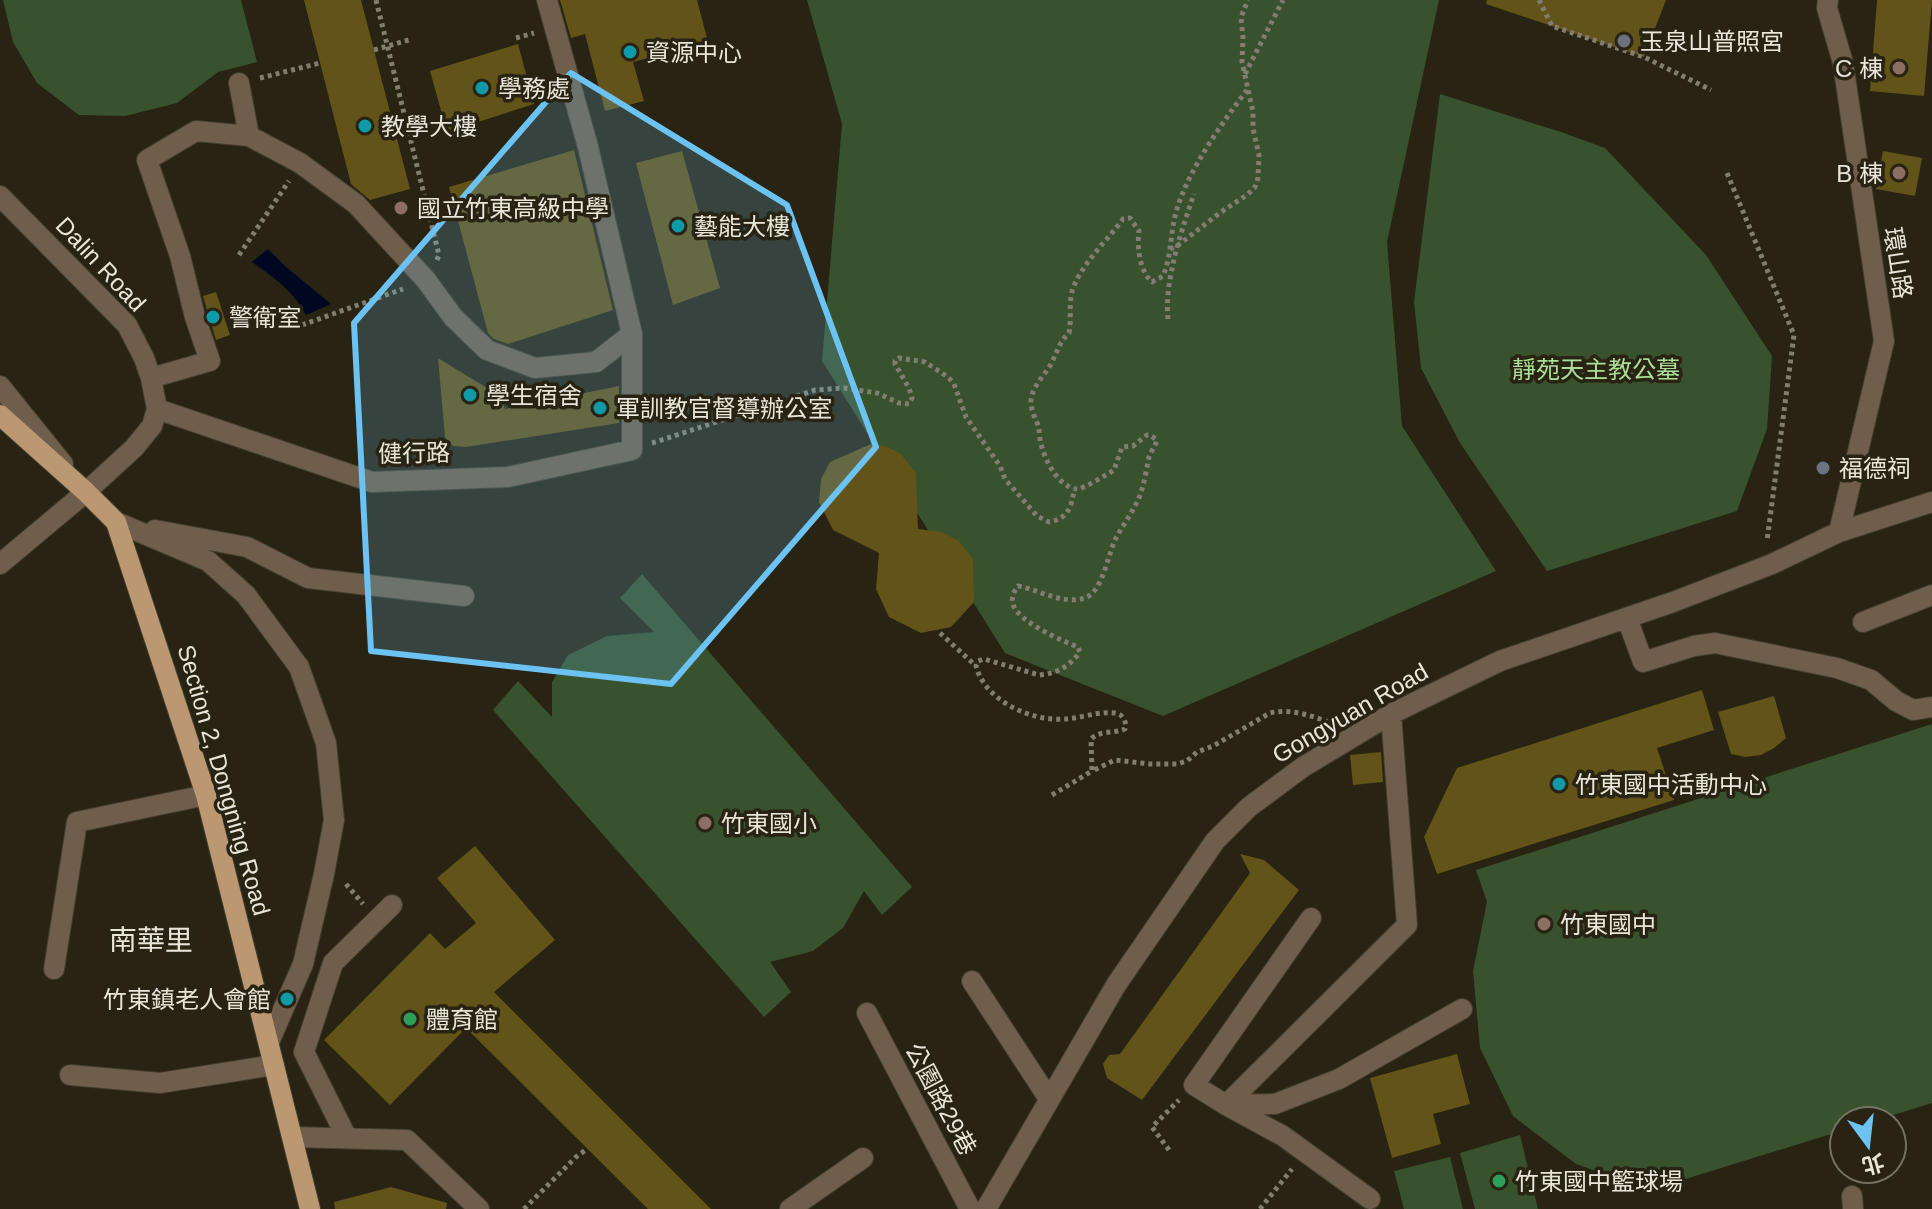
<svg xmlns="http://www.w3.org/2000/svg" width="1932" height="1209" font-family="Helvetica,'Noto Sans TC',sans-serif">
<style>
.green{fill:#37522d}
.water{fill:#000721}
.building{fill:#625318}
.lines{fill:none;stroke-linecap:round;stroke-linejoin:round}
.minor-casing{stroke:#433e2f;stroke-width:22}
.major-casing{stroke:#433e2f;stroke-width:22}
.path{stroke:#817d70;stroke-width:5;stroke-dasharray:4 4;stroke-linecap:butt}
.minor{stroke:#6f5e4c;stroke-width:20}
.major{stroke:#bb9872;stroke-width:20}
.marked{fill:#6cc3f2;fill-opacity:0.2;stroke:#6cc3f2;stroke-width:6;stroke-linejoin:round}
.worship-dot{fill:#6b7280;stroke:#282313;stroke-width:3}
.culture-dot{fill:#0f9aa8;stroke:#282313;stroke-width:3}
.education-dot{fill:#8d6e63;stroke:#282313;stroke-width:3}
.leisure-dot{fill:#2e9e5b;stroke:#282313;stroke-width:3}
.labels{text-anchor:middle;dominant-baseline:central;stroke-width:7;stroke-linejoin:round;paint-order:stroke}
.poi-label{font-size:24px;fill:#e8e5db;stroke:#282313;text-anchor:start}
.street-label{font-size:24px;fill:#e8e5db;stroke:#282313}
.park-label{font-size:24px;fill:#abdf99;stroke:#282313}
.quarter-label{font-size:28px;fill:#e8e5db;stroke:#282313}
</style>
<rect width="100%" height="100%" fill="#282313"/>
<path class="green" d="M3,0H241L257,62L218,72L177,103L125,116L79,115L37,83L13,42Z
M807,0H1439L1387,242L1402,426L1496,571L1163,716L1005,653L822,361L842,124Z
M1440,94L1561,132L1605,148L1706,255L1772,356L1767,429L1737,511L1547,571L1460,443L1421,368L1414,302Z
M642,574L912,887L882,915L864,891L843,928L813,951L770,962L791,992L764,1017L493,710L518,681L552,717V682L568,655L607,636L654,632L620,598Z
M1932,724V1103L1874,1121H1844V1130L1650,1190L1576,1164L1513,1116L1480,1048L1473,971L1487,902L1476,870Z
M1520,1135L1538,1209H1475L1460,1153Z
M1450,1157L1463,1209H1404L1394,1171Z"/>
<path class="water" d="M268,249L286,267L331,304L306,315C293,290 274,278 252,262Z"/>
<path class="building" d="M304,0H361L410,189L370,200L351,184Z
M560,0H697L708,42L633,62L644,101L605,111L585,34L571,38Z
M1487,0H1666L1644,57L1486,4Z
M1877,0H1932L1924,96L1870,91Z
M518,44L534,104L447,132L430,71Z
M574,150L613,310L508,344L494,339L488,333L449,187Z
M682,151L720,288L673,305L636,163Z
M1883,151L1922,158L1915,196L1876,189Z
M216,292L230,335L216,340L203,296Z
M438,358L500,396L505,409L619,386V423L466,447L453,446L445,437Z
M871,444L885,446L901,454L916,473L918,529L942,532L959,541L973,559L974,602L951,627L921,633L889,617L876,589L879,553L833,530L819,502L821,479L830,462Z
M1702,690L1714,730L1657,748L1674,800L1437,874L1424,837L1457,768Z
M1774,696L1786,738L1774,748L1761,755L1745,757L1731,754L1718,712Z
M1381,752L1383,782L1353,785L1350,755Z
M475,846L555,940L494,992L711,1209H648L466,1028L390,1105L324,1040L430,933L445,949L476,923L437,878Z
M1240,854L1264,860L1299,890L1142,1100L1107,1078L1103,1064L1109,1055L1120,1054L1250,873Z
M1457,1054L1470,1104L1433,1114L1441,1144L1392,1158L1370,1078Z
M391,1187L447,1203L446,1209H335L334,1202Z"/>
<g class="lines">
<g class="minor-casing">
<path id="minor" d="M1828,0L1827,8L1843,63L1884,341L1839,532
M239,83L249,136
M0,196L127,325L144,358L151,378L157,409L152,426L134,448L86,492L0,564
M151,378L210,361L195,317L180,256L147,160L196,131L249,136L300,163L356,204L426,280L453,317L487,350L535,368L596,362L632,334L588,147L547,0
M0,386L63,464
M157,409L372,482L508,477L632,450V334
M116,522L208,561L246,595L299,667L326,743L334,820L324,874L303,964L269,1042
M155,530L247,547L308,578L464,596
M1627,618L1643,662L1694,646L1715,643L1837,668L1871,680L1896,701L1913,710L1932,707
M1863,622L1932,595
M1311,918L1194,1085L1226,1105L1275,1104L1339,1079L1462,1009
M54,969L77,822L206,795
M972,981L1049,1099
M867,1013L970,1209
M70,1075L160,1083L274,1065
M292,1137L407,1140L479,1209
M347,1138L304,1052L333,963L392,905
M1852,1196L1853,1209
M1370,1199L1283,1136L1226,1105L1407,925L1391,714
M790,1209L863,1158
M986,1209L1116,985L1215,841L1249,807L1303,767L1391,714L1500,661L1673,602L1772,564L1839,532L1932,502"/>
</g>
<g class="major-casing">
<path id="major" d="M0,415L86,492L116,522L206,795L310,1209"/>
</g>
<path class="path" d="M376,0L439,255L436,262
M1539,0L1552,26L1644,57L1711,90
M516,38L534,33
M374,50L412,39
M1245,74L1283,0
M260,78L320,63
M1247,90C1222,123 1189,169 1177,209C1170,231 1172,255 1163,276L1152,282C1139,270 1137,247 1139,231L1130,218L1123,219C1106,242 1084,261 1073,288C1068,302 1072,319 1069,333C1059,342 1057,353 1051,364C1044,376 1031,388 1031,402C1031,410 1035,418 1038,425C1040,431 1039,438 1041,444C1045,460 1058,487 1077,489C1081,490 1108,474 1114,470L1122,447L1133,446L1147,435H1150L1157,440C1155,447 1151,451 1149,457C1146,471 1144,487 1138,500C1132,513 1123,525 1116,538C1108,553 1103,592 1085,598C1063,605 1039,590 1018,586C1014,591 1011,597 1013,604C1017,621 1062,641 1078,647L1080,652C1070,666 1056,674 1039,675L984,659L978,661L976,666C985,701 1032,722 1066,719C1081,718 1099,711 1115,713C1122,714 1124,718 1126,725L1125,729C1113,734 1100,730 1091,739L1092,771L1115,760L1150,764H1177L1187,761L1197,752L1213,746L1270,713C1290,708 1312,716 1331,723L1334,725
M1727,173L1794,335L1767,541
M1170,249L1177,246L1221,212L1247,195L1255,187L1258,178L1259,155L1253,129V112L1242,62L1243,38L1241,17L1248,0
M239,255L289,181
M1168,319C1164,281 1182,229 1194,194
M302,325L403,289
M652,443L815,390L844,388L877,393L899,403L909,404L912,398L909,388L895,364V361L899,358L925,362L948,377L954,384L966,417L1000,466L1005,479L1037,516L1049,522C1068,519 1072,506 1074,489
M940,633L976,666
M1052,795L1092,771
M346,884L363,904
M1169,1150L1152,1127L1179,1100
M524,1209L576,1157L587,1149
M1260,1209L1292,1169"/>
<use href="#minor" class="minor"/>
<use href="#major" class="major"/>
</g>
<path class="marked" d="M571,73L787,205L876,447L671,684L371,651L354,323Z"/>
<g class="worship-dot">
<circle cx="1624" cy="41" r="8"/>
<circle cx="1823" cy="468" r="8"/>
</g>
<g class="culture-dot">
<circle cx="630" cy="52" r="8"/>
<circle cx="482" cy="88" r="8"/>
<circle cx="365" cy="126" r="8"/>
<circle cx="678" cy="226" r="8"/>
<circle cx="213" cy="317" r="8"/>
<circle cx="470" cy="395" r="8"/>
<circle cx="600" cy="408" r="8"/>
<circle cx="1559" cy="784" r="8"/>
<circle cx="287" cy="999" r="8"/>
</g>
<g class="education-dot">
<circle cx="1899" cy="68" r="8"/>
<circle cx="1899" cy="173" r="8"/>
<circle cx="401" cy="208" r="8"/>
<circle cx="705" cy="823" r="8"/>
<circle cx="1544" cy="924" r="8"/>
</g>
<g class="leisure-dot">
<circle cx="410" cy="1019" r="8"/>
<circle cx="1499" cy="1181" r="8"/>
</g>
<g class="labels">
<g class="poi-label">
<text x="1640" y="41">玉泉山普照宮</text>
<text x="646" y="52">資源中心</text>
<text x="1883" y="68" text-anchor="end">C 棟</text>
<text x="498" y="88">學務處</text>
<text x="381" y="126">教學大樓</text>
<text x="1883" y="173" text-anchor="end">B 棟</text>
<text x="417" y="208">國立竹東高級中學</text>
<text x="694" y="226">藝能大樓</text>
<text x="229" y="317">警衛室</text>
<text x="486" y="395">學生宿舍</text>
<text x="616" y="408">軍訓教官督導辦公室</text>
<text x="1839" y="468">福德祠</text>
<text x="1575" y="784">竹東國中活動中心</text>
<text x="721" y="823">竹東國小</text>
<text x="1560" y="924">竹東國中</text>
<text x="271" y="999" text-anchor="end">竹東鎮老人會館</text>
<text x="426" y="1019">體育館</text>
<text x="1515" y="1181">竹東國中籃球場</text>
</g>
<g class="street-label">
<text transform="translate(1898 263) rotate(81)">環山路</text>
<text transform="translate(101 264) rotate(47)">Dalin Road</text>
<text transform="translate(414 453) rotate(-1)">健行路</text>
<text transform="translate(1350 713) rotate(-30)">Gongyuan Road</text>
<text transform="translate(224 780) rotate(74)">Section 2, Dongning Road</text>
<text transform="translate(941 1099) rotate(62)">公園路29巷</text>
</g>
<g class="park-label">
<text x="1596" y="369">靜苑天主教公墓</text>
</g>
<g class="quarter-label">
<text x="151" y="940">南華里</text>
</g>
</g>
<g transform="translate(1868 1145) rotate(165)"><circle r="38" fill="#282313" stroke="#757163" stroke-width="2"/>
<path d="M0-6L14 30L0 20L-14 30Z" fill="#6cc3f2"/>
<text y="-12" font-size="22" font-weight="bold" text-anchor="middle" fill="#e8e5db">北</text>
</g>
</svg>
